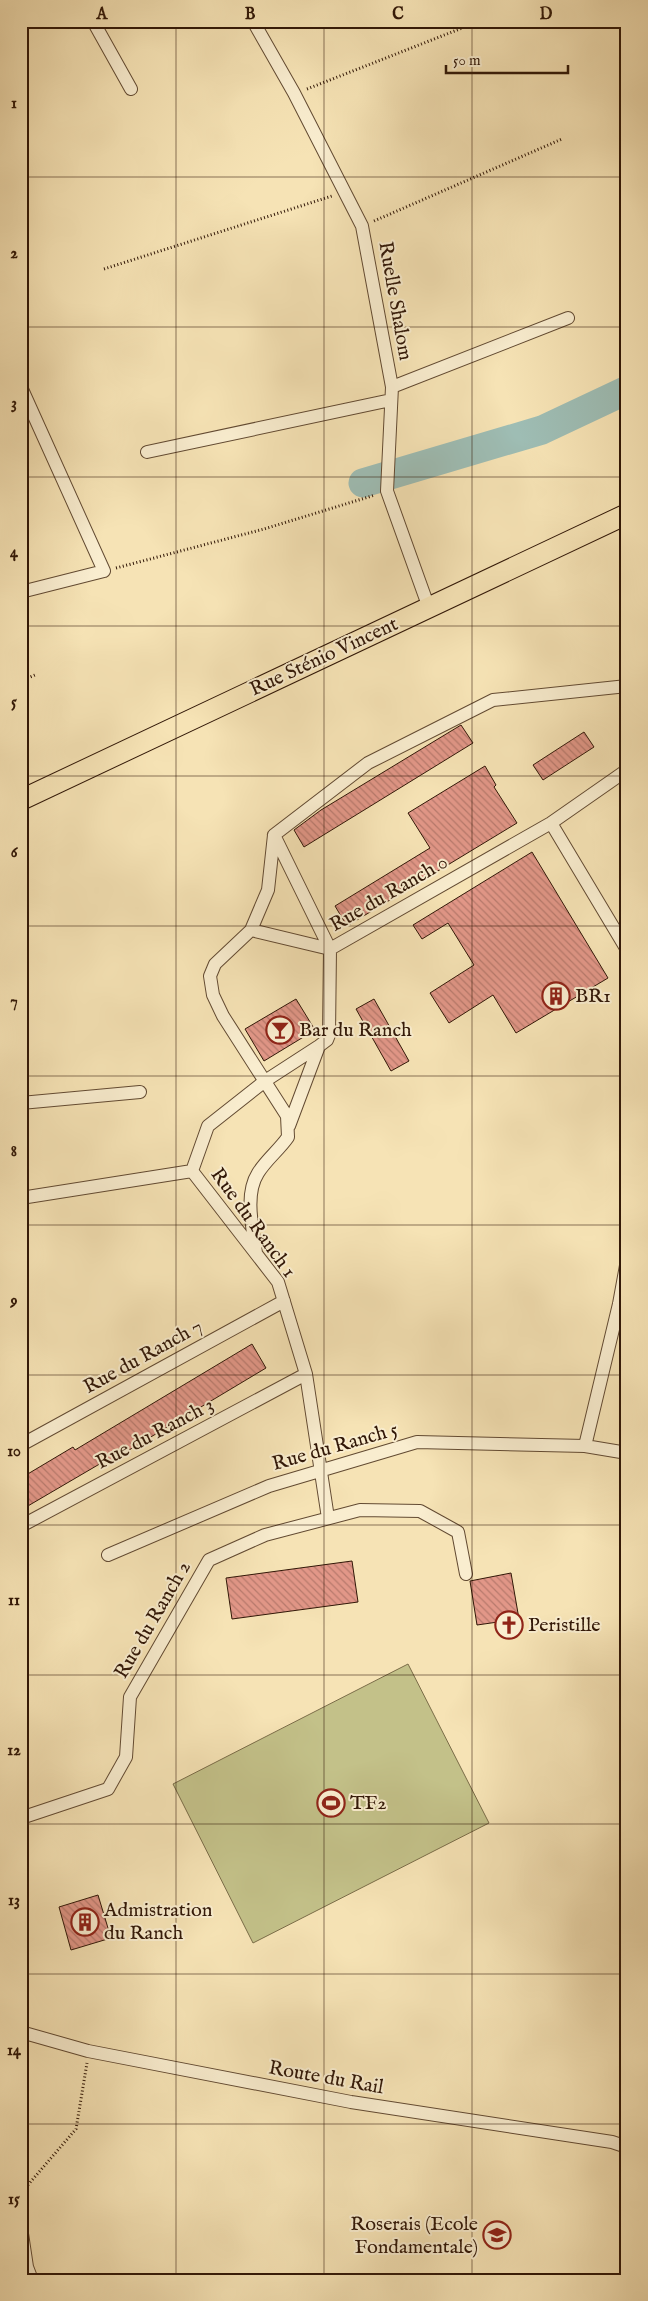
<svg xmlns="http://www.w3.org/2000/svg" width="648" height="2301" font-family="'IM FELL English',serif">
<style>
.pitch{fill:#c3c189;stroke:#7a6c48}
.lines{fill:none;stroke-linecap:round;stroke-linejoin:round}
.river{stroke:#9ebdb4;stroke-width:29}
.building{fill:url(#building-back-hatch);stroke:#311707}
.street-casing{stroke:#624a32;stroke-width:14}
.primary-casing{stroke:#311707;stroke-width:22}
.path{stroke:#311707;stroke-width:3;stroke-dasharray:1 2.5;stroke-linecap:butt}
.street{stroke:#f9edcf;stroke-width:12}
.primary{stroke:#f6e3b5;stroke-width:20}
.grid{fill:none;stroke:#311707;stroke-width:1;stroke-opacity:0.55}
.labels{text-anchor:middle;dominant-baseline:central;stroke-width:4;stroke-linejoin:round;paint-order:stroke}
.street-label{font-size:20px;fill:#311707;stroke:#f9edcf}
.poi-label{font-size:20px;fill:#311707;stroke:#f9edcf;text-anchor:start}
.neatline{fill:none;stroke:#311707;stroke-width:2}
.grid-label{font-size:16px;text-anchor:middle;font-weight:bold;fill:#311707}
</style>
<defs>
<pattern id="building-back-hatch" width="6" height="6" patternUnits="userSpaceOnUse" patternTransform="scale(1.25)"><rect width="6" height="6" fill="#e29788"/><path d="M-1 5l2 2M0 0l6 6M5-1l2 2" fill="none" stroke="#b87a6d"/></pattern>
</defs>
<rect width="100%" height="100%" fill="#f6e3b5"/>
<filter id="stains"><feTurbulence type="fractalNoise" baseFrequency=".004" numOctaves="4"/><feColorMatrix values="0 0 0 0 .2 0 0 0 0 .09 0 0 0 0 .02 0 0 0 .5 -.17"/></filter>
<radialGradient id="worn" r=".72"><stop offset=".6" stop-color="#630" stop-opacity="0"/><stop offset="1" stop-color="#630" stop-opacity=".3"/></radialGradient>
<path class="pitch" d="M408,1664L489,1823L253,1943L173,1784Z"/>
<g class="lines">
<path class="river" d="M363,483L542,430L627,390"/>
</g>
<path class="building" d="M461,725L473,743L304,847L294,830L321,810Z
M584,732L594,747L543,780L533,765Z
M485,766L496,785L494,787L517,823L347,926L335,906L430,848L408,813Z
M532,852L608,978L516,1033L493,995L449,1023L430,993L474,965L448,923L422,939L413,925Z
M296,999L315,1030L264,1061L245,1029Z
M374,999L409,1061L391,1071L356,1009Z
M252,1344L266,1368L104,1465L103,1462L21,1510V1478L73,1447L75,1450Z
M352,1561L358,1602L232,1619L226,1578Z
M511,1573L519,1619L477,1625L470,1581Z
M98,1895L111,1938L71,1950L59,1907Z"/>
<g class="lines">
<g class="street-casing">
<path id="street" d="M93,21L131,89
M253,21L294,93L362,226L392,387L387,491L429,608
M21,387L104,571L21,592
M392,387L568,318
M147,452L391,400
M627,686L493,700L368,763L274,835L330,949L551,823L627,770
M551,823L627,950
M251,930L330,949L329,1035L327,1040L319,1046L265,1081L208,1126L192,1171L278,1282L306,1374L328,1518
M21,1103L140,1092
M289,1126L319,1046
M21,1198L192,1171
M256,1253C253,1229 244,1195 258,1173C266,1160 279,1150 288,1137L287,1116L223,1016L213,995L210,976L215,964L251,930L268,890L274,835
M21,1445L284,1301
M585,1446L619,1304L627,1260
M21,1526L306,1374
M108,1555L269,1486L417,1442L585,1446L627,1453
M21,1818L108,1789L126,1757L130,1697L209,1560L265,1535L360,1510L420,1511L458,1532L466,1574
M21,2032L88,2051L351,2102L612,2142L627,2147
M21,2227L27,2267
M21,2267H27L32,2280"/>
</g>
<g class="primary-casing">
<path id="primary" d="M21,800L627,514"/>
</g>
<path class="path" d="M307,89L480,21
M374,221L562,139
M104,269L332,196
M116,568L264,529L375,495
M21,681L35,675
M21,2193L76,2129L87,2063"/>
<use href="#street" class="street"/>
<use href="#primary" class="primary"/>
</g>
<path class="grid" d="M176,21V2280M324,21V2280M472,21V2280M21,177H627M21,327H627M21,477H627M21,626H627M21,776H627M21,926H627M21,1076H627M21,1225H627M21,1375H627M21,1525H627M21,1675H627M21,1824H627M21,1974H627M21,2124H627"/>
<defs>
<g id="building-ring" transform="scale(1.4375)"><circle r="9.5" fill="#f9edcf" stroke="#8f2418" stroke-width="1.5"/><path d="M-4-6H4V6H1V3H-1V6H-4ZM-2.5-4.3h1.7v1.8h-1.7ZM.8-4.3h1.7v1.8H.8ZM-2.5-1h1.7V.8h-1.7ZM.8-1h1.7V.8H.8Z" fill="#8f2418"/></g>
<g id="bar-ring" transform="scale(1.4375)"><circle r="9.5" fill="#f9edcf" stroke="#8f2418" stroke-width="1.5"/><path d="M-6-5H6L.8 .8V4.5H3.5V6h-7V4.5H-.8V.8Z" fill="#8f2418"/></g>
<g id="church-ring" transform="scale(1.4375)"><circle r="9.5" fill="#f9edcf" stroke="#8f2418" stroke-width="1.5"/><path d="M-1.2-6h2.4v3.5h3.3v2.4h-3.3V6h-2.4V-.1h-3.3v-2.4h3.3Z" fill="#8f2418"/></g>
<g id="stadium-ring" transform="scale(1.4375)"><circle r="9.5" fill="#f9edcf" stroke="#8f2418" stroke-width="1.5"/><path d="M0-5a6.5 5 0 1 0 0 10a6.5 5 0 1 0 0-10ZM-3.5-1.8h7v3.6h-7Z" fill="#8f2418"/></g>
<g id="school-ring" transform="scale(1.4375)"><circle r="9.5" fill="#f9edcf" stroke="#8f2418" stroke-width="1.5"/><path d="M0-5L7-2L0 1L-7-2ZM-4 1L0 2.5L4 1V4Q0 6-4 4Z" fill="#8f2418"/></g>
</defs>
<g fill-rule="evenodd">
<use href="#building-ring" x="556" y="996"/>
<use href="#bar-ring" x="280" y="1030"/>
<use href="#church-ring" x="509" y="1625"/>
<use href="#stadium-ring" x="331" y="1803"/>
<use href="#building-ring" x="85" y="1922"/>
<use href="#school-ring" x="497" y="2235"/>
</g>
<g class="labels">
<g class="street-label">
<text transform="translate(395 301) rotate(80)">Ruelle Shalom</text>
<text transform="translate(324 657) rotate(-25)">Rue Sténio Vincent</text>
<text transform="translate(389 894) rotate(-30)">Rue du Ranch 0</text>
<text transform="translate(253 1223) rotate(54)">Rue du Ranch 1</text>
<text transform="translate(143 1357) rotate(-29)">Rue du Ranch 7</text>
<text transform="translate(155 1434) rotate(-28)">Rue du Ranch 3</text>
<text transform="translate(335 1447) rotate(-16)">Rue du Ranch 5</text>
<text transform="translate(153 1620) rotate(-60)">Rue du Ranch 2</text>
<text transform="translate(326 2078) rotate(10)">Route du Rail</text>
</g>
<g class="poi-label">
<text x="575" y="996">BR1</text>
<text x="299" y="1030">Bar du Ranch</text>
<text x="528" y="1625">Peristille</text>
<text x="350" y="1803">TF2</text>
<text x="104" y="1910">Admistration<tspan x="104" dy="23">du Ranch</tspan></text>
<text x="478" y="2224" text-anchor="end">Roserais (Ecole<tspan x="478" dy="23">Fondamentale)</tspan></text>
</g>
</g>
<rect width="648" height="2301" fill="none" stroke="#f6e3b5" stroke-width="55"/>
<path d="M446 65v8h122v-8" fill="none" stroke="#311707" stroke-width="2.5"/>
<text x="453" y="65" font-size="15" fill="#311707" stroke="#f9edcf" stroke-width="4" paint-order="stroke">50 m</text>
<rect x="28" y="28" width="592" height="2246" class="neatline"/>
<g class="grid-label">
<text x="102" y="19">A</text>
<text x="250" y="19">B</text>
<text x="398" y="19">C</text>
<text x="546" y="19">D</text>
<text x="14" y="108">1</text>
<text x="14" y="258">2</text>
<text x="14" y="408">3</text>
<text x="14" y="557">4</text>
<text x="14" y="707">5</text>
<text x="14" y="857">6</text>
<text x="14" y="1006">7</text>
<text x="14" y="1156">8</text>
<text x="14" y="1306">9</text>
<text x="14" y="1456">10</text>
<text x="14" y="1605">11</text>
<text x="14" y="1755">12</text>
<text x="14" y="1905">13</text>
<text x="14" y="2055">14</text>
<text x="14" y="2204">15</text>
</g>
<rect width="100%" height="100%" filter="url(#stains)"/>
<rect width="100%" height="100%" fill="url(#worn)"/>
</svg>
